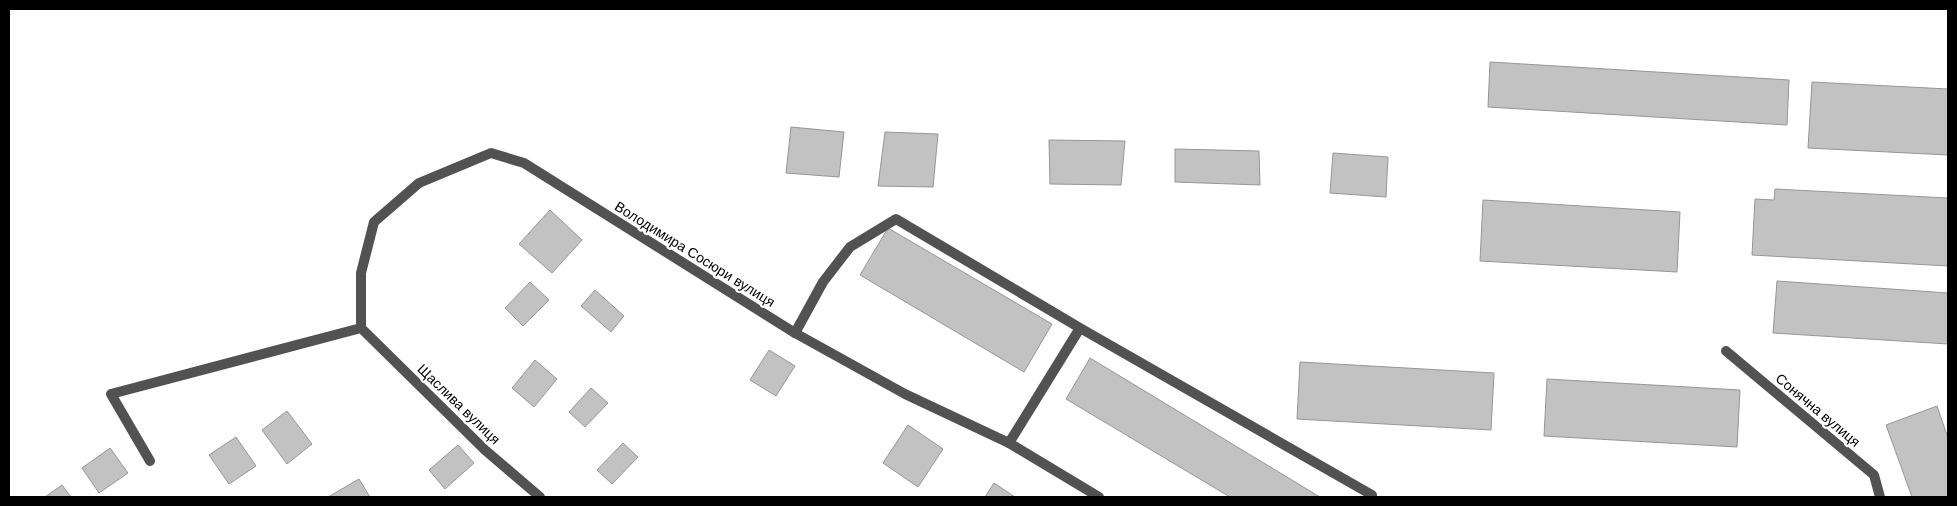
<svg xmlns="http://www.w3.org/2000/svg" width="1957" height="506" font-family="Arial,sans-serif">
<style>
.building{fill:#c2c2c2;stroke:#969696}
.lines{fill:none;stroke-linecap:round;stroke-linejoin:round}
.service{stroke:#525252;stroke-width:10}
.minor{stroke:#525252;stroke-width:10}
.labels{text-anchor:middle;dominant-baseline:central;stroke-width:4.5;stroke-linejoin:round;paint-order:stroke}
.street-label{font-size:14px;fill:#000;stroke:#fff}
</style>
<rect width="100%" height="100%" fill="#fff"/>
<path class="building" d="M1490,62L1789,80L1787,125L1488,107Z
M1812,82L1948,89V155L1808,148Z
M791,127L844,132L839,177L786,173Z
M885,132L938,134L933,187L878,186Z
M1049,140L1125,141L1121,185L1050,184Z
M1175,149L1259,151L1260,185L1175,182Z
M1333,153L1388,157L1386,197L1330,193Z
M1775,189L1948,198V266L1752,255L1755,199L1774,200Z
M1483,200L1680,212L1677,272L1480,261Z
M550,210L582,240L552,273L519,244Z
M888,228L1052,324L1024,372L860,275Z
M1777,281L1948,293V344L1773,333Z
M530,282L549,300L523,326L505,308Z
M595,290L624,316L611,332L581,306Z
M769,350L795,366L776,396L750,380Z
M1090,358L1320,497H1230L1066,399Z
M535,360L557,379L534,407L512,388Z
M1300,362L1494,373L1491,430L1297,419Z
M1547,379L1740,390L1737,447L1544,436Z
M591,388L608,403L585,427L569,412Z
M1937,406L1948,438V497H1912L1886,425Z
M287,411L312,444L287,464L262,430Z
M908,425L943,449L918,487L883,463Z
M236,437L256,466L229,484L209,455Z
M623,443L638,457L612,484L597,470Z
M458,445L474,463L445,489L429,470Z
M110,448L128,473L99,493L82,468Z
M359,479L370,497H328Z
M994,483L1015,497H985Z
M62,485L71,497H45Z"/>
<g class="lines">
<path class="service" d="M795,333L823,282L850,247L896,219L1080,328
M1009,443L1080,328L1372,495"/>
<path class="minor" d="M361,328V273L374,222L419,183L491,153L524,163L795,333L905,394L1009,443L1099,497
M361,328L485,450L540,497
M1726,351L1874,475L1880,497
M150,461L111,394L361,328"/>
</g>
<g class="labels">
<g class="street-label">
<text transform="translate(695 254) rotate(32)">Володимира Сосюри вулиця</text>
<text transform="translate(459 404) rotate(44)">Щаслива вулиця</text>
<text transform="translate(1818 410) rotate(40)">Сонячна вулиця</text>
</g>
</g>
<rect width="1957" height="506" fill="none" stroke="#000000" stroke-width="20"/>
</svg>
